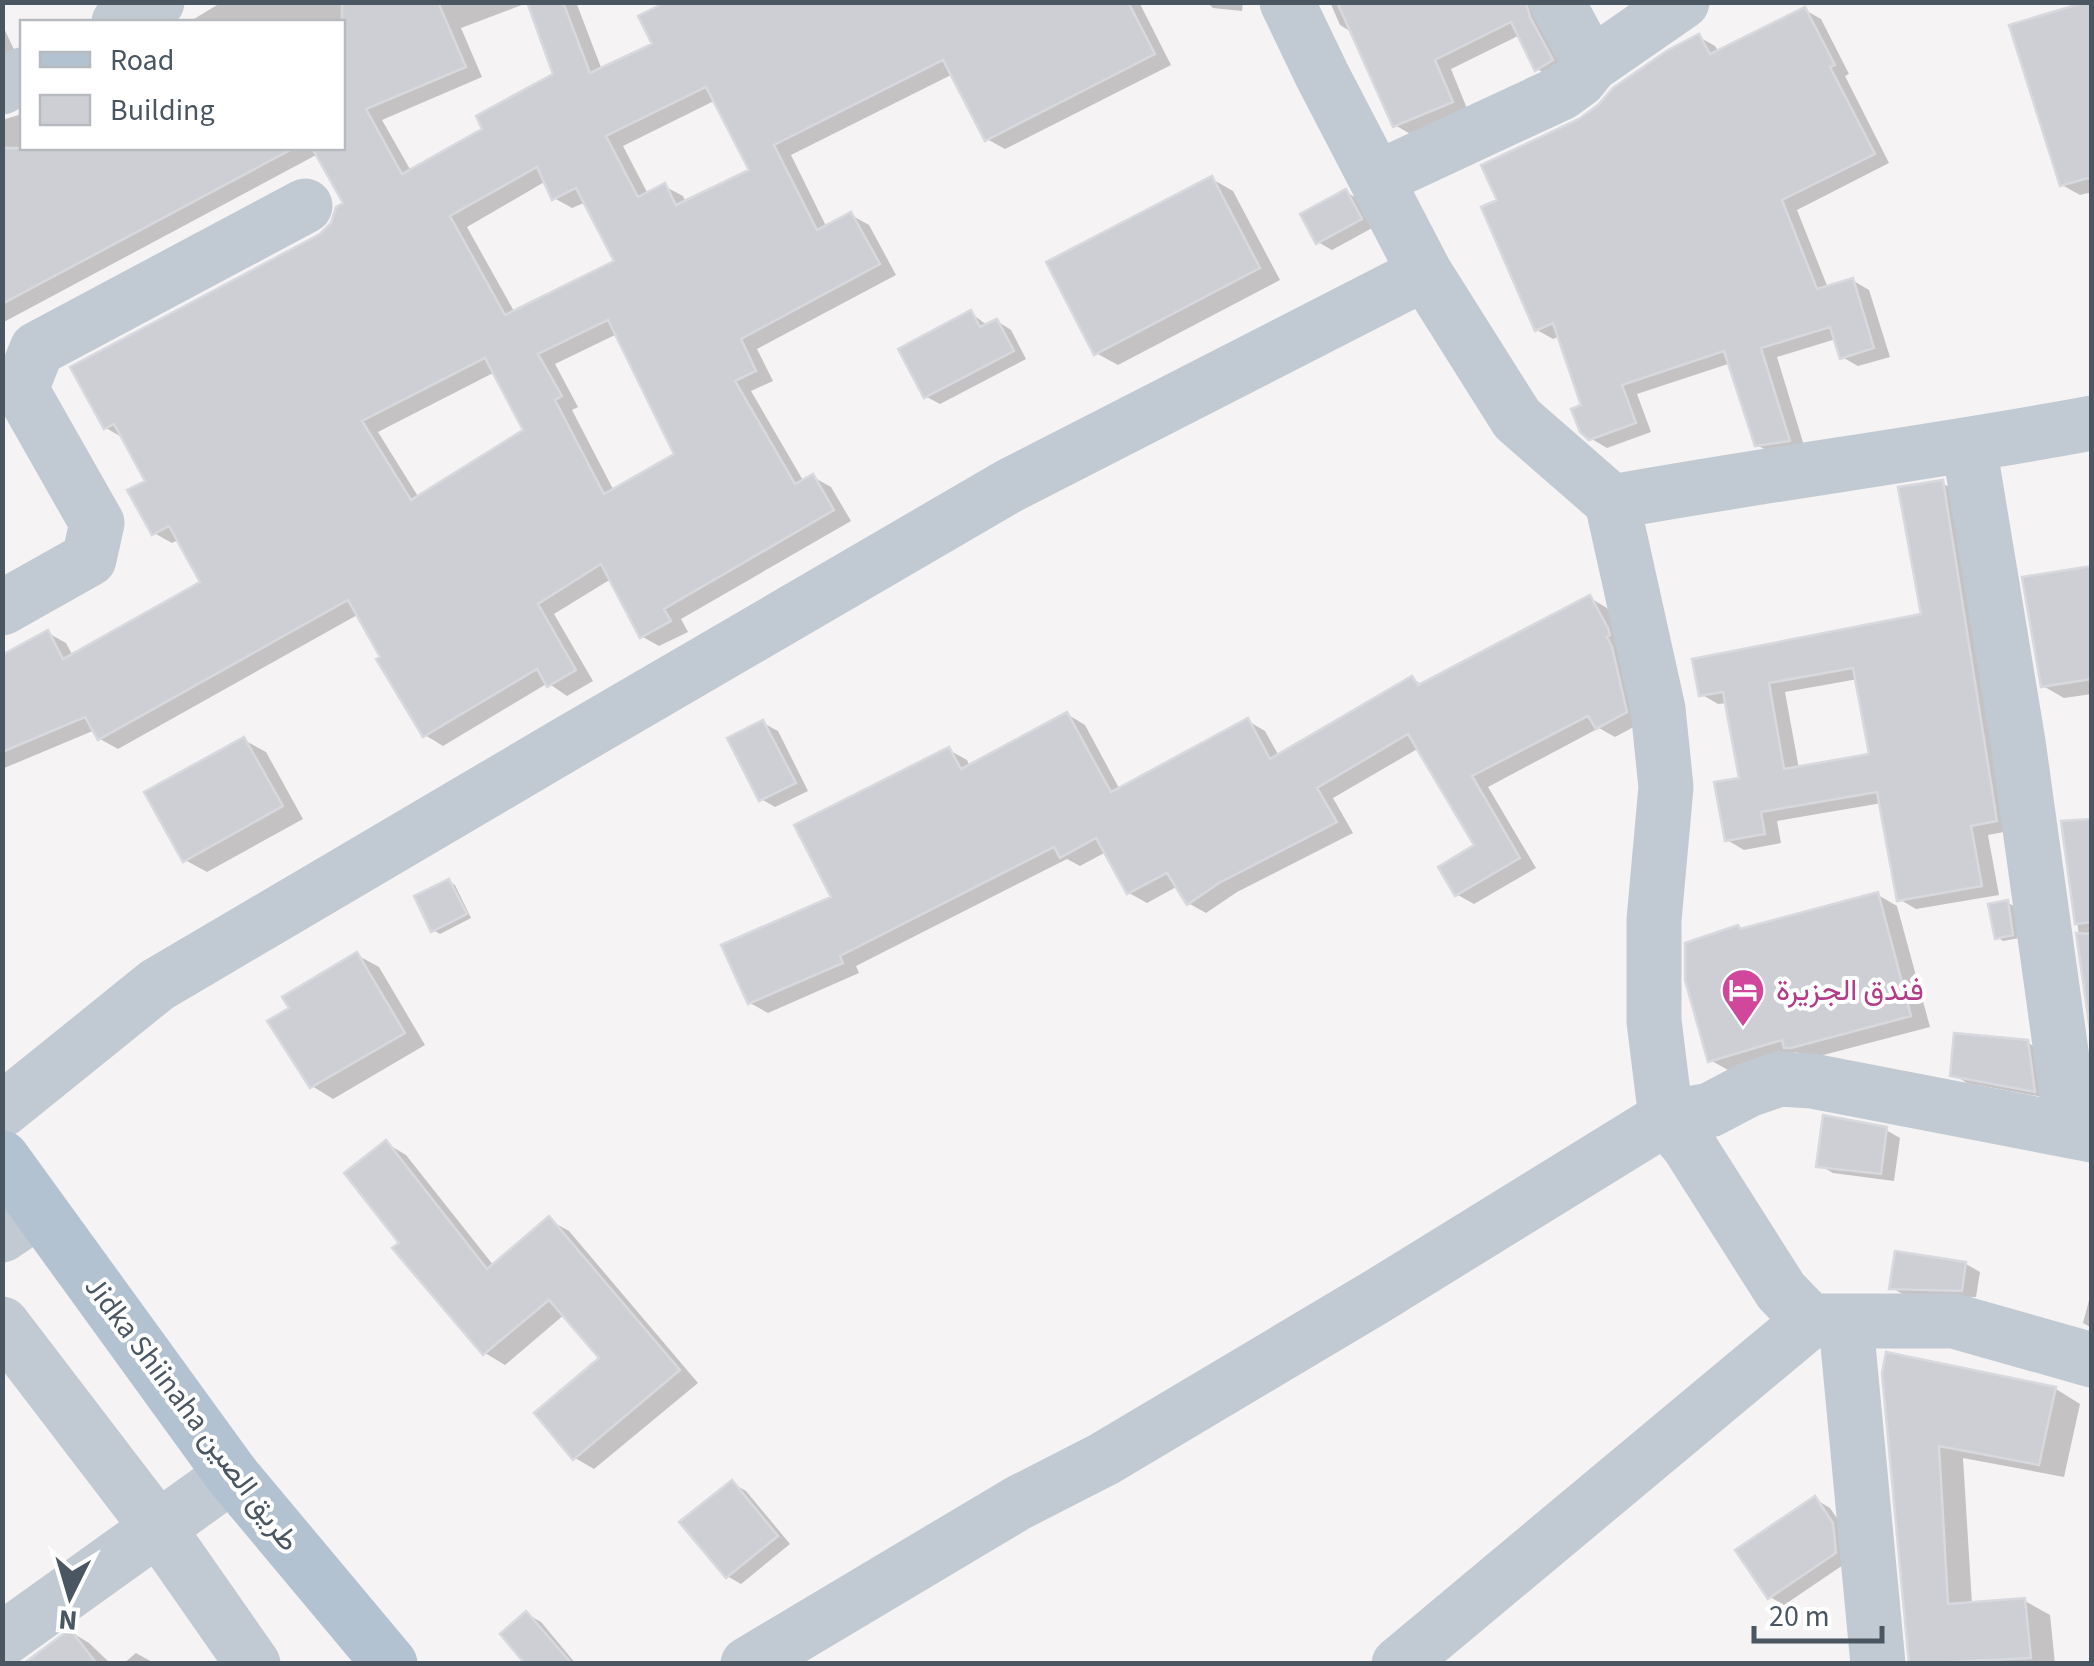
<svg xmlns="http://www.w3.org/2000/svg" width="2094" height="1666" font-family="'Source Sans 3',Vazirmatn,sans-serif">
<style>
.shadow{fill:#0003;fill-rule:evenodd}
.building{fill:#cdcfd5;stroke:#d7d9de;stroke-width:2.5;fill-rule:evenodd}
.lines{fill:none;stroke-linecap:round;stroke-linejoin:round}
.minor{stroke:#c1cad2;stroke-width:55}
.major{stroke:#b3c2d1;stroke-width:55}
.labels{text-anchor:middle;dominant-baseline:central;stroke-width:8;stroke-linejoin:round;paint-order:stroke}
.hotel-label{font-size:30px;fill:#b23c85;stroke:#fff;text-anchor:start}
.street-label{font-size:30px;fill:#4a5661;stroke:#fff}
</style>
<rect width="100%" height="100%" fill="#f5f3f3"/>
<path class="shadow" d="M222,2H576L602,70L656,45L672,2H1139L1171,65L1005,149L987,139L953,74L791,155L827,228L851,215L869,225L896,275L757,349L773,381L751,391L804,482L813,477L831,487L851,521L681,619L688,632L659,646L641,636L611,579L554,614L593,681L567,696L548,683L443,746L425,735L359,614L118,749L100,739L95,730L2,769V658L48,633L66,643L73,656L204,583L180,539L172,543L154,533L148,482L125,439L106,428L321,236L346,204L318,154L2,323V120L22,114V148H342V22H189ZM527,3L556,76L485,130L411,171L382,120L482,77L461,28ZM716,100L752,171L686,203L683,196L664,186L648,194L623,146ZM546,181L554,198L572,208L586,202L617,262L515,313L467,227ZM617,334L677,455L614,491L572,410L578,407L555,364ZM495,372L527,431L419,498L378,432Z
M1207,2H1243L1242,11L1213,8Z
M1330,2H1545L1568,70L1554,79L1537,69L1520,35L1451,69L1468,111L1412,135L1395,125L1353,33L1340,25Z
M2092,4V192L2080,195L2062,185Z
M1805,10L1821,19L1849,74L1845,76L1889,163L1797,210L1828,288L1852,280L1869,290L1890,357L1858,366L1842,357L1836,339L1777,357L1805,449L1773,454L1757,445L1731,363L1637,394L1651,432L1607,448L1590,438L1584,407L1560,336L1553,339L1537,330L1500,201L1580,121L1699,37L1715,46L1719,52Z
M2,24L17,56L2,62Z
M1212,179L1233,191L1280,280L1118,365L1096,353Z
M1346,192L1360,200L1374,227L1332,250L1318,242Z
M971,313L988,326L997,321L1011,330L1026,359L940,404L925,396Z
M1942,483L1960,493L2014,830L1988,835L1999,895L1916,909L1899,899L1882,803L1777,821L1781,843L1744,850L1727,840L1742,780L1728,703L1718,704L1701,694L1924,616ZM1858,679L1872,756L1799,769L1785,692Z
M2092,569V694L2064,698L2043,686Z
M1590,598L1607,608L1625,640L1643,722L1615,737L1599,728L1488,787L1536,868L1474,904L1456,894L1477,846L1419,748L1333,798L1353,833L1237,892L1206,913L1188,903L1178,886L1147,903L1129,893L1106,852L1080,866L1067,859L856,966L859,973L768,1013L750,1003L949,750L967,760L970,767L1067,714L1085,725L1120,790L1248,721L1265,731L1279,756L1412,679L1423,685Z
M763,723L778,731L808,791L775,807L761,799Z
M244,740L266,752L303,819L207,872L185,860Z
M2092,822V1026L2063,823Z
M449,882L455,885L471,918L440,934L433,930Z
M1878,895L1897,906L1930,1027L1812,1058L1796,1052L1730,1071L1710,1060L1742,931Z
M2008,903L2014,906L2019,938L2003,941L1997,937Z
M357,955L379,967L425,1045L333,1099L312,1086L293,1009Z
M2027,1042L2041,1051L2048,1098L1967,1083L1953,1074Z
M1886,1130L1900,1138L1894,1181L1833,1173L1819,1165Z
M386,1143L406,1155L494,1266L549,1220L569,1231L698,1383L594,1469L575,1458L602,1359L565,1314L505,1365L485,1353L395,1248L402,1243Z
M1966,1264L1980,1272L1976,1297L1906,1296L1892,1288Z
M2092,1289V1328L2083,1323Z
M1888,1355L2056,1389L2080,1404L2064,1477L1963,1458L1972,1604L2025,1601L2050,1615L2055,1664H1911Z
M732,1483L746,1491L790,1544L741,1584L727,1576Z
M1815,1499L1830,1508L1847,1533L1849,1561L1784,1605L1770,1597Z
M527,1614L541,1622L576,1664H528Z
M71,1632L89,1643L111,1664H27Z
M136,1653L154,1663L155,1664H123Z"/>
<path class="building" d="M342,2H438L466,67L366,109L402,174L482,129L476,116L553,74L527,2H563L590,73L652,44L638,16L666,2H1128L1155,54L985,141L943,60L774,145L817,230L851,212L880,264L741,339L756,371L735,381L795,484L813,474L834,510L664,609L671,621L640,638L601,564L538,604L576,670L547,687L537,669L423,737L376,659L380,657L348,600L98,740L85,717L2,752V655L48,630L63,659L200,582L169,526L152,535L127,490L145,481L114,424L104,429L70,367L320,234L331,223L336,207L343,203L312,148H342ZM706,87L749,170L676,205L665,183L638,197L606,136ZM537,167L552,200L576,188L614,261L505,315L450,216ZM608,320L674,454L604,494L555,400L562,396L538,354ZM485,358L523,430L411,500L362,421Z
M1337,2H1526L1530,17L1553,60L1535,71L1511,22L1435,60L1453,102L1393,127Z
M2086,2H2092V177L2060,186L2009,25Z
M1805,7L1835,65L1830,67L1875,154L1782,200L1817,289L1853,278L1874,348L1840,359L1830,327L1761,348L1790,441L1755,446L1724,351L1622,385L1636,423L1589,440L1580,432L1571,409L1581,405L1553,323L1535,331L1481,207L1497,200L1481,165L1579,119L1598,105L1613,88L1668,50L1699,34L1710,54Z
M2,148H294L2,304Z
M1212,176L1260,268L1094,355L1046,262Z
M1346,189L1362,219L1316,244L1300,214Z
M971,310L980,327L997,319L1014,351L924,398L898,349Z
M1943,480L1997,821L1971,826L1982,886L1897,901L1877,792L1761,812L1765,834L1725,841L1714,782L1739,778L1723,692L1699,696L1692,659L1921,614L1898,487ZM1853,668L1869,754L1784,769L1769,683Z
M2092,566V679L2041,687L2022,577Z
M1590,595L1608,628L1610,635L1607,637L1612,647L1627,712L1596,729L1588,716L1472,776L1520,858L1455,896L1438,867L1474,845L1408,734L1317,788L1337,822L1219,883L1187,905L1167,873L1127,894L1096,838L1060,858L1054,847L840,956L843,963L748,1004L721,945L831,897L794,825L949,747L961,769L1067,712L1111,792L1248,718L1270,759L1412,676L1418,685Z
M763,720L796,783L759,801L727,738Z
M244,737L283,806L183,862L144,792Z
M2092,819V922L2075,924L2061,821Z
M449,879L467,914L431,932L414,896Z
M1878,892L1911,1016L1791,1048H1784L1782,1040L1708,1062L1685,980V943L1738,925L1740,929Z
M2008,900L2013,935L1995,939L1988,904Z
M2076,933L2092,934V1044Z
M357,952L405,1033L310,1088L267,1021L289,1008L282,997Z
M1954,1033L2028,1040L2035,1092L1950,1076Z
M1823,1115L1887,1127L1881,1174L1816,1167Z
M386,1140L487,1269L549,1216L680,1370L573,1460L534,1413L599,1358L549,1300L483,1355L392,1248L399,1243L344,1173Z
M1895,1251L1966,1262L1962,1291L1889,1289Z
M1886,1352L2056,1387L2039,1465L1939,1446L1948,1604L2025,1598L2031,1658L1909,1664L1882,1373Z
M732,1480L778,1536L726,1578L679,1522Z
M1815,1496L1833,1523L1836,1553L1768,1599L1735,1550Z
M526,1611L572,1664H525L500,1634Z
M70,1629L97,1664H23Z"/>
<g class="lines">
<path class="minor" d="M1287,2L1322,75L1425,273L1517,419L1612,502C1771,473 1932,453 2092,423
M1557,2L1591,65
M119,22L157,2
M2,87L22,75
M1376,179L1561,93L1579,80L1591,65L1682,2
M1969,446L2018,742L2072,1131
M1612,502L1658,709L1666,787L1654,920V1021L1666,1118L1689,1146L1781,1291L1810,1321
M2,608L89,559L97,523L21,389L37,349L305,206
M2,1110L157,985L561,747L1009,486L1425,273
M2,1235L39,1210
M2,1324L158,1528L253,1664
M1846,1324L1878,1664
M2,1640L232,1475
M748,1664L1018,1503L1104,1459L1376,1297L1666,1118L1710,1110L1748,1090L1780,1079L1812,1081L2092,1135
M1399,1664L1810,1321H1954L2092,1360"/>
<path class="major" d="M2,1158L232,1475L390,1664"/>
</g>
<defs>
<g id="hotel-pin" transform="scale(2.25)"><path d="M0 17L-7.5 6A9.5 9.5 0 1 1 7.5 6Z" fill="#d1479c" stroke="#fff"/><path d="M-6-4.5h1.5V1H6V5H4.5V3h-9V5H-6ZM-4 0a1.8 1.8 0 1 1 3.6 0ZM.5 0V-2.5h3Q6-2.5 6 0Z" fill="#fff"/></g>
</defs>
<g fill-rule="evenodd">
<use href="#hotel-pin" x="1743" y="990"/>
</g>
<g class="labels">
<g class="hotel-label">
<text x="1776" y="990">فندق الجزيرة</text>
</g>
<g class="street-label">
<text transform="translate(192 1414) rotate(53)">Jidka Shiinaha طريق الصين</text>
</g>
</g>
<rect width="2094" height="1666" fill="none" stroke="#4a5661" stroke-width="10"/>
<rect x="20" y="20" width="325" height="130" fill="#ffffff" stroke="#b7bbc0" stroke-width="2.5"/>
<rect x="40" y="52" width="50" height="15" fill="#b3c2d1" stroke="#b7bbc0" stroke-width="2.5"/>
<text x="110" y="70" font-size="30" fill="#4a5661">Road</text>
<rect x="40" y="95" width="50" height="30" fill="#cdcfd5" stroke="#b7bbc0" stroke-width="2.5"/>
<text x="110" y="120" font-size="30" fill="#4a5661">Building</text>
<g transform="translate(70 1596) rotate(185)" stroke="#ffffff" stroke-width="8" paint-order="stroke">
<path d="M0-8L18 38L0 25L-18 38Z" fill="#4a5661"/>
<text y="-15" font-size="28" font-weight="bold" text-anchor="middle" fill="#4a5661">N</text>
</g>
<path d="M1754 1626v15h128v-15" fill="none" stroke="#4a5661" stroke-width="5"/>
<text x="1769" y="1626" font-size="30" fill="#4a5661" stroke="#ffffff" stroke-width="8" paint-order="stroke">20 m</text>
</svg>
